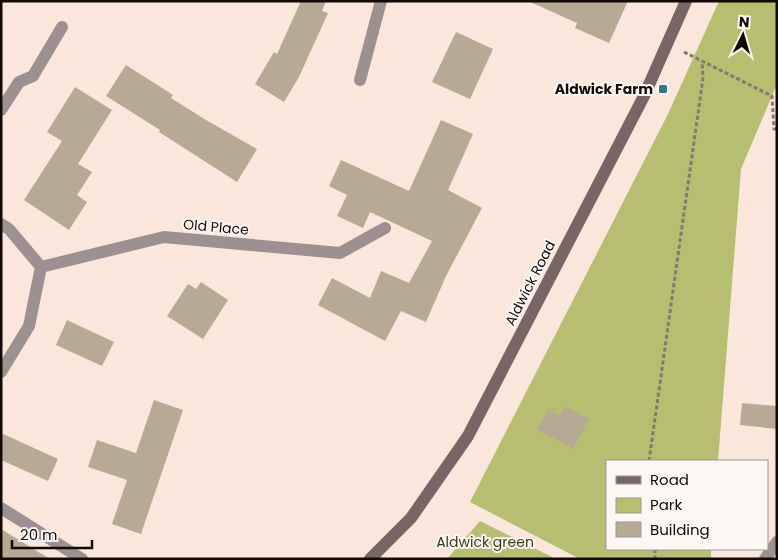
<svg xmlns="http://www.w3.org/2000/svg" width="778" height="560" font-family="Poppins,sans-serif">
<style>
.green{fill:#b6bf71}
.building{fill:#b7aa94}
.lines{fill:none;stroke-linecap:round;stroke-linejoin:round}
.path{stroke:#867770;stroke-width:3;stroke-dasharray:4 2.5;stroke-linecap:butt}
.lane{stroke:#9d9090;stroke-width:12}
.street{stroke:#9d9090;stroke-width:12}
.secondary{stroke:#786565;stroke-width:12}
.poi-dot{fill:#327985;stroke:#fcf7f4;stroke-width:2}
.labels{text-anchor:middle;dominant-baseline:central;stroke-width:4;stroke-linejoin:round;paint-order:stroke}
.poi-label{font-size:14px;font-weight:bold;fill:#130a06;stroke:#fcf7f4;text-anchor:end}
.street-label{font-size:14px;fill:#130a06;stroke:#fcf7f4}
.park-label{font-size:14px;fill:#393c18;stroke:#fcf7f4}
</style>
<rect width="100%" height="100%" fill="#fbe6db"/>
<path class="green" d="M719,1H777V84L741,169L718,461H607V549H711V559H580L470,502L668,114Z
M480,521L556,559H447Z"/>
<path class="building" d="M301,1H326L322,11L328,13L299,77L284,102L255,84L274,52L277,54Z
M528,1H628L609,43L575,28L577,23Z
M456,32L493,49L470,99L432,82Z
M126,65L173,95L171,98L206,120L257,149L237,182L159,132L160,130L106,96Z
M75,87L112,110L78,164L92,172L77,195L87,202L69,230L24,200L62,141L47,132Z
M441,120L473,134L448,190L482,208L446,276L426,322L401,311L385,341L318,305L332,278L370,298L381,271L409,283L432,241L370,212L363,228L337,216L347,195L329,186L341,160L409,191Z
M201,282L228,300L203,339L167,316L188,284L196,289Z
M67,320L114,342L102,366L56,345Z
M154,400L183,410L141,534L112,524L127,480L88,467L97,440L136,453Z
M742,403L777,406V429L740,425Z
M564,406L589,419L573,449L537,429L548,410L559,415Z
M1,433L58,459L48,481L1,460Z
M1,529L50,559H1Z"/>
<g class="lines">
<path class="path" d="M684,52L772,96L774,129H777
M649,461L703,78L702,62
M655,549V559"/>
<path class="lane" d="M1,110L19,82L33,76L62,27"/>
<path class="street" d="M360,80L381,1
M1,224L9,229L41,267L29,326L1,372
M41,267L164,237L340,253L385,228
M1,508L82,559
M765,559L777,542"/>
<path class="secondary" d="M370,559L411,518L468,436L644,96L686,1"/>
</g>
<rect class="poi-dot" x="658" y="84" width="10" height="10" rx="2.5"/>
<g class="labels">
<g class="poi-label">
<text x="653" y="89">Aldwick Farm</text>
</g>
<g class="street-label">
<text transform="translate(216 227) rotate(5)">Old Place</text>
<text transform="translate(530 283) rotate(-63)">Aldwick Road</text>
</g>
<g class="park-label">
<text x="485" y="542">Aldwick green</text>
</g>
</g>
<rect width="778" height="560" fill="none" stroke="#130a06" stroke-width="5"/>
<rect x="606" y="460" width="162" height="90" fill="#fcf7f4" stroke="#9f9895"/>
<rect x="616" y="476" width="25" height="8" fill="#786565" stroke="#9f9895"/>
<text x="650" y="485" font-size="15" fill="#130a06">Road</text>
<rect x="616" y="498" width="25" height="15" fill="#b6bf71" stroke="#9f9895"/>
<text x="650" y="510" font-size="15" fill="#130a06">Park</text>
<rect x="616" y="522" width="25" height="15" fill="#b7aa94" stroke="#9f9895"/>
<text x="650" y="535" font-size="15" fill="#130a06">Building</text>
<g transform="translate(743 35) rotate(5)" stroke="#fcf7f4" stroke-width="4" paint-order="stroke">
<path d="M0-4L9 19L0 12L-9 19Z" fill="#130a06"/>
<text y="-8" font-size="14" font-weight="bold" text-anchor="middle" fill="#130a06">N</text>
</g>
<path d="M12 540v8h80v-8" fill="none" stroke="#130a06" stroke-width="2.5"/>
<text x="20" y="540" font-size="15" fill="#130a06" stroke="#fcf7f4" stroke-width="4" paint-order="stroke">20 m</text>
</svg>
